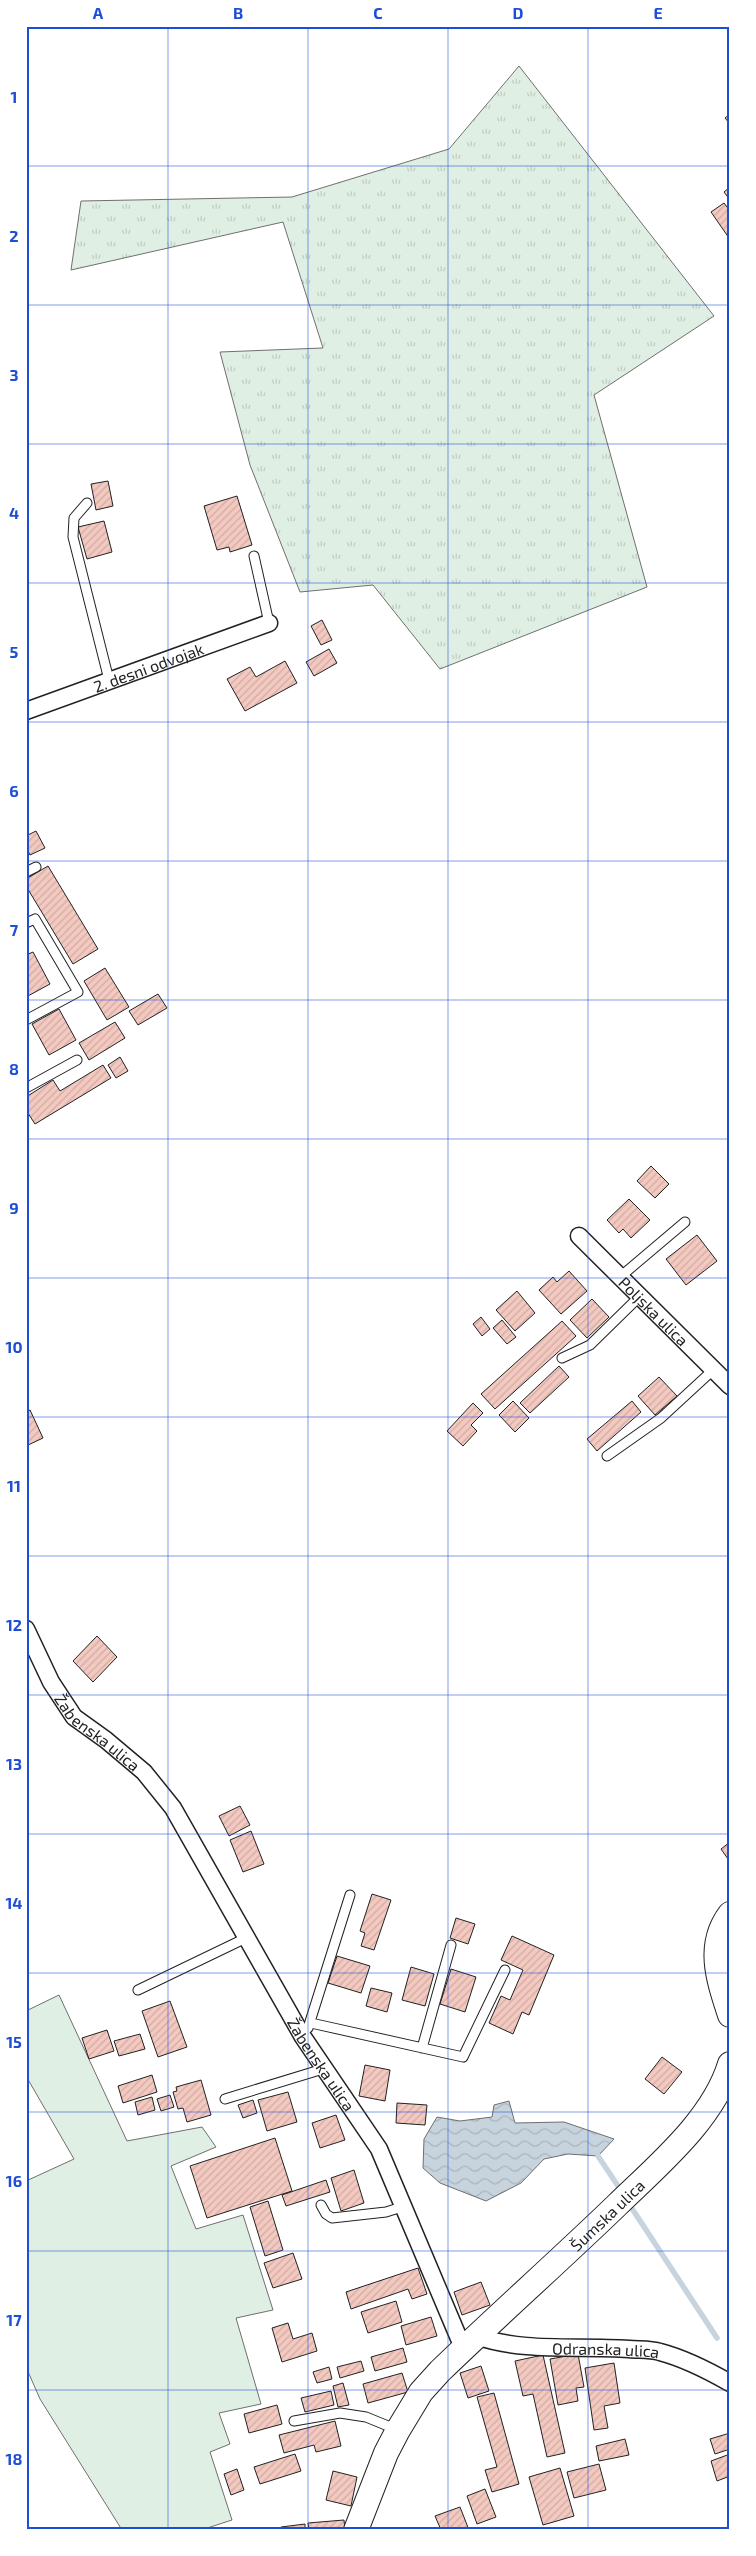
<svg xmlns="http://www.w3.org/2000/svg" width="756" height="2556" font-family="'Exo 2',sans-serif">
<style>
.grass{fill:url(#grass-tufts);stroke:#6f6f6f}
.garden{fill:#e0efe3;stroke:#6f6f6f}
.water{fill:url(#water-waves);stroke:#6f6f6f}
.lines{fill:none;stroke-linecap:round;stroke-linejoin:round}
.stream{stroke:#c7d3dd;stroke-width:5.5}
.building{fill:url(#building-hatch);stroke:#222}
.lane-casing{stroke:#222;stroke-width:11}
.street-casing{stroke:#222;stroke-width:19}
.secondary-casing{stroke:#222;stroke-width:26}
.lane{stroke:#fff;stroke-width:9}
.street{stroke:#fff;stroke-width:16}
.secondary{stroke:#fff;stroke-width:24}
.grid{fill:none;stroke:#1d4ed8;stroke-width:1;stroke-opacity:0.55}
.labels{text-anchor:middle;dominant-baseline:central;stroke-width:4;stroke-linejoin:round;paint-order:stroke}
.street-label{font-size:16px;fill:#222;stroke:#fff}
.neatline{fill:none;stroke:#1d4ed8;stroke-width:2}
.grid-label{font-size:16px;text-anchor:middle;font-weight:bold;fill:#1d4ed8}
</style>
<defs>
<pattern id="grass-tufts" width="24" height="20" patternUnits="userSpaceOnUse" patternTransform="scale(1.25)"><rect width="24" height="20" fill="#e0efe3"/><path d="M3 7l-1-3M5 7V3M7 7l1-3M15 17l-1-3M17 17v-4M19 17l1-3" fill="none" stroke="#c0cdc2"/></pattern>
<pattern id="water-waves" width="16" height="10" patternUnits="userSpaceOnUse" patternTransform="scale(1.25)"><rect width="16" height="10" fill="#c7d3dd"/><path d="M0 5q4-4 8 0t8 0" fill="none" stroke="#abb5bd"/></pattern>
<pattern id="building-hatch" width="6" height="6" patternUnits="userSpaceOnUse" patternTransform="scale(1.25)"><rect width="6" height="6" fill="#f3c9c0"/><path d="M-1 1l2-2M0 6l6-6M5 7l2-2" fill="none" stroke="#d0aca5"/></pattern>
</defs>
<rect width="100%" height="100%" fill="#fff"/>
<path class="grass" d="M519,66L714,316L594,395L647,587L440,669L373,585L300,592L250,465L220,352L323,348L283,222L71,270L81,201L292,197L449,149Z"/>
<path class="garden" d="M59,1995L127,2141L202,2127L216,2147L171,2166L196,2229L243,2215L273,2310L236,2318L261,2404L219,2413L230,2444L210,2452L232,2520L201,2530H122L40,2399L26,2367V2181L74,2159L26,2076V2011Z"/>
<path class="water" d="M509,2101L515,2123L564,2122L614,2139L598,2156L568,2154L544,2159L521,2183L486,2201L440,2183L423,2168L424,2139L437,2117L460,2121L492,2117L494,2105Z"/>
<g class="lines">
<path class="stream" d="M598,2156L618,2186
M633,2210L717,2338"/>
</g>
<path class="building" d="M730,114V124L725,118Z
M730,187V200L724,192Z
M724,203L730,211L729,238L711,212Z
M108,481L113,506L96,510L91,484Z
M237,496L252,545L230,552L229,547L217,550L204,506Z
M104,521L112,552L87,559L78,527Z
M322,620L332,640L321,645L311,626Z
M329,649L337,663L314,676L306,662Z
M285,661L297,683L245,711L227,679L250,667L256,677Z
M36,831L45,848L30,855L26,847V836Z
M48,866L98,949L73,964L26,886V879Z
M33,952L50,984L26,997V955Z
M105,968L129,1007L107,1020L84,981Z
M158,994L167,1008L138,1025L129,1011Z
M59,1009L76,1040L49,1055L32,1024Z
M115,1022L125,1038L89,1060L79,1043Z
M120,1057L128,1071L116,1078L108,1065Z
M103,1065L111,1078L35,1124L26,1110V1097L53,1080L60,1091Z
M651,1166L669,1184L655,1198L637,1181Z
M629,1199L650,1220L631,1238L623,1229L619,1233L607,1220Z
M697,1235L717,1261L686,1285L666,1259Z
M569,1271L587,1291L561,1314L539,1290L553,1277L557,1282Z
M517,1291L535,1313L515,1331L496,1310Z
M592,1299L609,1317L587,1338L570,1320Z
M481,1317L490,1329L482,1336L473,1324Z
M502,1320L516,1337L507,1344L493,1328Z
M562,1321L576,1336L495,1409L481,1394Z
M559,1366L569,1377L530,1413L520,1403Z
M659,1377L677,1396L655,1415L638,1396Z
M513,1401L529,1418L515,1432L499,1415Z
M632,1401L641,1412L597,1451L587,1439Z
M473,1403L483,1413L471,1425L477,1431L463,1446L447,1431Z
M30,1410L43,1438L26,1446V1412Z
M97,1636L117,1657L93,1682L73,1661Z
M240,1806L250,1825L229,1836L219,1816Z
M251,1831L264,1864L243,1872L230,1840Z
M730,1842V1862L721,1849Z
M372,1894L391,1900L374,1950L361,1946L365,1933L360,1931Z
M456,1918L475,1924L468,1944L450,1938Z
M512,1936L554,1955L529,2015L522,2012L513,2034L489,2023L501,1996L510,2000L523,1970L501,1960Z
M337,1956L370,1966L361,1993L328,1983Z
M411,1967L434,1974L425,2006L402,2000Z
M451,1969L476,1977L465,2012L440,2004Z
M371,1988L392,1993L387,2012L366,2006Z
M170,2001L187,2047L158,2057L142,2011Z
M107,2030L114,2051L89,2059L82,2038Z
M140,2034L145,2049L119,2056L114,2041Z
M662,2057L682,2072L664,2094L645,2079Z
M365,2065L390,2070L385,2101L359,2096Z
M152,2075L157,2092L123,2103L118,2086Z
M201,2080L211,2115L187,2122L183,2108L178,2109L173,2092L177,2091L176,2087Z
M288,2092L297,2122L267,2131L258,2100Z
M170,2095L174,2107L161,2111L157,2099Z
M152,2097L155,2110L138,2115L135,2102Z
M253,2100L257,2113L243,2118L238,2105Z
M397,2103L427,2105L425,2125L396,2123Z
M336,2115L345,2140L320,2148L312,2123Z
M275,2138L292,2191L207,2218L190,2166Z
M354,2170L364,2203L341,2211L331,2178Z
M326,2180L330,2192L286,2206L282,2195Z
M268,2201L283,2250L265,2256L250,2207Z
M293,2253L302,2279L273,2288L264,2263Z
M418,2268L427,2294L412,2299L408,2289L351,2309L346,2292Z
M481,2282L490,2305L462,2315L454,2292Z
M396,2301L402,2322L368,2333L361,2312Z
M431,2317L437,2336L406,2345L401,2326Z
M288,2323L293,2339L312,2333L317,2351L282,2362L272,2328Z
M403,2348L407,2362L375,2371L371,2357Z
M578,2354L584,2387L576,2388L578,2401L558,2405L550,2359Z
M543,2355L565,2453L547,2457L533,2394L523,2396L515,2361Z
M361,2361L364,2371L340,2378L337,2367Z
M614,2363L620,2403L604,2406L608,2428L594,2430L585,2368Z
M481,2366L489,2391L468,2398L460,2373Z
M329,2367L332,2379L317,2383L313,2372Z
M402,2373L408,2392L368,2403L363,2384Z
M343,2383L349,2405L338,2407L333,2386Z
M331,2391L334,2405L305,2412L301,2398Z
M494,2393L519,2484L492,2492L485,2470L497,2467L477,2397Z
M277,2405L282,2424L249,2433L244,2414Z
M335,2421L341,2446L316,2452L314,2445L284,2453L279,2435Z
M730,2433V2449L715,2454L710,2439Z
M625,2439L629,2455L599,2461L596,2446Z
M295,2454L301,2471L260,2484L254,2467Z
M730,2454V2476L717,2481L711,2461Z
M599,2464L606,2490L574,2498L567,2472Z
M560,2468L574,2516L543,2525L529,2477Z
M237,2469L244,2490L231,2495L224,2474Z
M333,2471L357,2477L351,2506L326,2500Z
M485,2489L496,2517L477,2524L467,2496Z
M460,2507L469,2530H441L435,2516Z
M344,2520L345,2530H309L308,2523Z
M305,2524V2530H282L281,2527Z"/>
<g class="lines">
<g class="lane-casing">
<path id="lane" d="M87,503L74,518L73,537L109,680
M254,556L269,623
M26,872L36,867
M26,923L35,919L78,992L26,1020
M26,1088L77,1060
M620,1277L685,1222
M562,1358L590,1345L639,1297
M607,1456L661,1418L712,1371
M138,1990L246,1938
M311,2023L463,2057L505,1970
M308,2028L350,1895
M422,2048L451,1945
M225,2099L323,2069
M321,2205L326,2214L332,2218L386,2212L405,2206
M294,2421L340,2413L366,2417L398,2430"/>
</g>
<g class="street-casing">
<g id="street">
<path id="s1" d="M26,711L269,623"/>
<path id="s2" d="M579,1236L730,1386"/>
<path id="s3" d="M26,1629L51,1682L74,1717L106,1740L144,1772L173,1808L303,2037L379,2149L463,2348"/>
<path id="s4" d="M476,2336C525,2353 578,2345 629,2349C639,2350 650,2349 660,2352C683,2358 709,2371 730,2383"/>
</g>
</g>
<g class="secondary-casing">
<g id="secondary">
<path d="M730,1914C706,1946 719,1981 730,2015"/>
<path id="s5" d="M356,2530L386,2453L398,2430L421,2392L440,2371C498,2315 559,2261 617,2205C657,2166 713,2120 730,2064"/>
</g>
</g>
<use href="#lane" class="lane"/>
<use href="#street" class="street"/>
<use href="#secondary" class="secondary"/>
</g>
<path class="grid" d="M168,26V2530M308,26V2530M448,26V2530M588,26V2530M26,166H730M26,305H730M26,444H730M26,583H730M26,722H730M26,861H730M26,1000H730M26,1139H730M26,1278H730M26,1417H730M26,1556H730M26,1695H730M26,1834H730M26,1973H730M26,2112H730M26,2251H730M26,2390H730"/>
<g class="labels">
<g class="street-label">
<text stroke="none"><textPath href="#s1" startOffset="130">2. desni odvojak</textPath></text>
<text stroke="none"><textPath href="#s2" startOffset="106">Poljska ulica</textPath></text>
<text stroke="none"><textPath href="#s3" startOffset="128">Žabenska ulica</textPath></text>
<text stroke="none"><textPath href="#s3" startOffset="532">Žabenska ulica</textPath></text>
<text stroke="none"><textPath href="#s5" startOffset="410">Šumska ulica</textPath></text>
<text stroke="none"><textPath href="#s4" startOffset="131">Odranska ulica</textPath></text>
</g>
</g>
<rect width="756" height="2556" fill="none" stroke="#ffffff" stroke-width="55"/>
<rect x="28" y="28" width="700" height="2500" class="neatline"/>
<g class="grid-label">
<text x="98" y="19">A</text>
<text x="238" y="19">B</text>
<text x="378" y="19">C</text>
<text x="518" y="19">D</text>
<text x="658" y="19">E</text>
<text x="14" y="103">1</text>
<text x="14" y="242">2</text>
<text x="14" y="381">3</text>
<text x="14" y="519">4</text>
<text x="14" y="658">5</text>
<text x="14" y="797">6</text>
<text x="14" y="936">7</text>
<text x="14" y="1075">8</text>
<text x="14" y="1214">9</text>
<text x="14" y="1353">10</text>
<text x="14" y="1492">11</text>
<text x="14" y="1631">12</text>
<text x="14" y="1770">13</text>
<text x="14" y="1909">14</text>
<text x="14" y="2048">15</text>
<text x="14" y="2187">16</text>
<text x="14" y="2326">17</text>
<text x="14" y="2465">18</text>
</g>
</svg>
